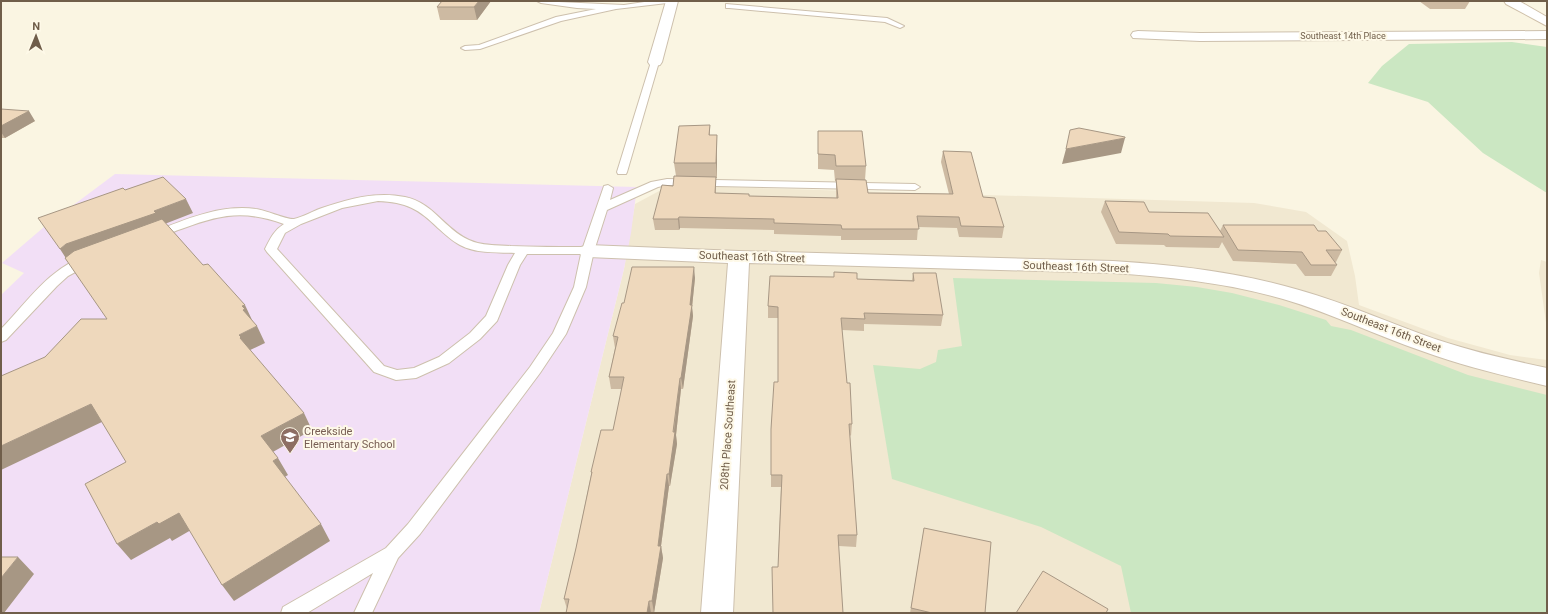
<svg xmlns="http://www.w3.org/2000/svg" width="1548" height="614" font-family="Roboto,sans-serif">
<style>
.residential{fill:#f1e8d1}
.education{fill:#f2dff6}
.green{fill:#cbe7c2}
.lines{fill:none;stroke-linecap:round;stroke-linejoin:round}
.lane-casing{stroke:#cdc0ad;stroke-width:2}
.street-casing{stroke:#cdc0ad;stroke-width:2}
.secondary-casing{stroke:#cebfa8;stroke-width:2}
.lane{fill:#fff;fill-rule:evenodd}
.street{fill:#fff;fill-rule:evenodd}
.secondary{fill:#fff;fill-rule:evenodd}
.wall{fill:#cdbaa2}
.shaded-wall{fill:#a79784}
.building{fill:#eed8bc;stroke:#a79784}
.labels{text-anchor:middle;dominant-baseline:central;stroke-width:4;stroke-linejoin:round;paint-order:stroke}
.far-street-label{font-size:9px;fill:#705e4a;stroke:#fef9e8}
.street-label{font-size:11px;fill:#705e4a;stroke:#fef9e8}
.education-label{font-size:11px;fill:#785e54;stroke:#fef9e8;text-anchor:start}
</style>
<rect width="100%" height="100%" fill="#faf5e2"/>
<path class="residential" d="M689,186L1254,203L1306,212L1347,241L1355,276L1359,305L1448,338L1510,355L1547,360V613H539L624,269L635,204L661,190Z
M1541,260L1547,262V330L1539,273Z"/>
<path class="education" d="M115,174L637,187L631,233L624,269L539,613H1V295L24,273L2,263L44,227Z"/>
<path class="green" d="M1512,42L1547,47V193L1483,153L1428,102L1368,83L1382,66L1409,44Z
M953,278L1156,283L1197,287L1232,293L1279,305L1326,320L1331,326L1351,330L1468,375L1547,395V613H1131L1121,566L1041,527L892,479L873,365L920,369L936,362L938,350L962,346Z"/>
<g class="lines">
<g class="lane-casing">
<path id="lane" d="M537,1L624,5L651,1H671L667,3L616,9L561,21L480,49L465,50L461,48L465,46L479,45L556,17L596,9L577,8L541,3Z
M726,4L887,18L904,26L900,28L885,22L729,8H726Z
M655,59L659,62L627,172L626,174H618L617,172L651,62Z
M667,179L915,184L920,187L915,190L667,185L658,187L607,210L594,251L586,287L566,334L540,373L420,534L398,558L372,613H354L373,573L307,613H281L283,607L386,548L408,524L530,367L553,333L574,287L581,254H527L520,265L497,321L480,339L449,363L416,378L396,380L374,372L267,252L265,249C270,239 274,230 284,224C245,210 222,214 184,228C174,231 165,236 155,239L151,237L149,235L151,233C184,220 220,204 256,209C265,210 288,220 294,219C303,217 313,211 322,208C348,199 376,191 405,197C434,203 444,229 469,240C482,246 497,245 511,246C535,247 559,247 583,247L604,186L608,185L613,188L610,200L651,182ZM378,201C406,202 419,209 438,228C445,234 452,241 460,245C477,254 497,252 515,253L508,265L486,316L470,333L439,357L414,368L397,370L384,366L277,249L285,233L301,224L342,208Z
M88,256L92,257L94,260L92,263L68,276L57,286L6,340L1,342V329C26,304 51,265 88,256Z"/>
</g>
<g class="street-casing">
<path id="street" d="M666,1H678L662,62L660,65L655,66L650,65L648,62Z
M1138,31L1200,33L1547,31V39L1200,41L1133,38L1131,35L1133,32Z
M588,245L739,251L1113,261C1176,265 1238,272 1299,290C1346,303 1391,324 1438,340C1474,352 1510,360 1547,368V386C1505,376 1463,366 1422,351C1375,335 1331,313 1283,299C1228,283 1170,277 1113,273L749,263L733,613H701L728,263L588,257L581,255L578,251L581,247Z"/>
</g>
<g class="secondary-casing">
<path id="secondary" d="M1504,1H1519L1547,17V26L1506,4Z"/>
</g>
<use href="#lane" class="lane"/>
<use href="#street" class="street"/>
<use href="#secondary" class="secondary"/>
</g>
<path class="wall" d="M491,1L477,20H440L437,7Z
M1419,1H1470L1465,9H1430Z
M1,109L35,121L5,138H1Z
M710,125V135H717V178H716V193L749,196L836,198V181H835L834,170L818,169V131L866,166L865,180L868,193L949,194L941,162L943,151L983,197L1004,227L1002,238L959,237L957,228L918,227L917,240H841V236L774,234V230L680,228L679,230H655L653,219L673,186L676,176L674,163Z
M1105,201L1149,212L1220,231L1223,225L1318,231L1342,250L1336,262H1335L1337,265L1331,276H1305L1296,264L1233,261L1222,242L1219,248L1166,247L1164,245L1116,244L1101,212Z
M913,273L943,315L941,326L864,324V331L842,330L847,383L852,424L851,436L850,435L857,535L856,547L839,546L778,567L781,487H771V429L778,382V318H768V306L857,279L912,280Z
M695,278L692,307L693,316L683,389H681L676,435L677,444L670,486H669L661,546L663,558L654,613H566L567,609L564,599L576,548L591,475V472L613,430L622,389H611L609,377L615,348L613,336Z
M924,528L985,613H910Z"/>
<path class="shaded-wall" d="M479,1H491L477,20L474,7Z
M29,111L35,121L5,138L1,132V126Z
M717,135V178L716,163Z
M1125,138L1121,153L1062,164L1066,149Z
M186,199L193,213L162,225L65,258L69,263L60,249L66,244Z
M679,217L680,228L679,230L678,219Z
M694,267L695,278L692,307L693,316L683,389L681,378Z
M245,305L253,322H252L243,310L242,306Z
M257,326L265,343L248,351L240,338L239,335Z
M680,378L681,389L676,435L677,444L670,486L669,474Z
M91,404L104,421L1,470V446Z
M304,413L312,430L271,453L261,436Z
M278,458L288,475L283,478L273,461Z
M667,474L669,486L661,546L663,558L654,613L652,601L658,546Z
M179,513L191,530L172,541L170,538L131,560L117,544L157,522Z
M321,524L330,541L234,601L222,585Z
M18,557L34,574L4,613H1V578Z
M649,601L651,613H647Z"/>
<path class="building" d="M442,1H479L474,7H437Z
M1,109L29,111L1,126Z
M710,125L709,135H717L716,163H674L679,126Z
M1079,128L1125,137V138L1066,149L1070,130Z
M818,131H862L866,166H836L835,155L818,154Z
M943,151L971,152L983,197L995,198L1004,227L961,226L959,217L917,216L919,229H842L841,225L774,223V219L679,217L678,219H653L662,185L673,186L674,176L716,177L715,193L749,194V196L838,198L836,179L866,180L868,193L953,194Z
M163,177L186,199L154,211L156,213L66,244L60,249L38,218L123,188L125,190Z
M1105,201L1144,202L1149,212L1208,213L1224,237L1170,236L1168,234L1119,232Z
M162,219L203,265L208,264L245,305L242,306L245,309L243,310L257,326L239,335L241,337L240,338L304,413L261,436L278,458L273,461L321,524L222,585L179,513L159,524L157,522L117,544L85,484L126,462L91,404L1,446V376L45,357L81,319H107L65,258L74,251Z
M1223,225H1314L1318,231H1326L1342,250H1326L1337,265H1311L1302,252L1238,250Z
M632,267H694L690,305H692L681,378H680L673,432H675L669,474H667L658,546H661L652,601H649L647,613H566L569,599H564L576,548L592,472H591L601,430H613L624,377H609L618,337L613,336L622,303H624Z
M834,272L857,273V279L914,281L913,273H936L943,315L864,313L865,319L841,318L847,383H850L852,424H849L857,535H838L843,613H773L772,567H778L782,475H771V429L774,382H778V307L768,306L770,276L834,277Z
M924,528L991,542L985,613H932L911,608Z
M1,557H18L1,578Z
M1043,571L1108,609L1106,613H1016Z"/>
<defs>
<g id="school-pin" transform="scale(1)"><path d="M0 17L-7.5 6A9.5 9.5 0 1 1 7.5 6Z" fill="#8d6e63" stroke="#fef9e8"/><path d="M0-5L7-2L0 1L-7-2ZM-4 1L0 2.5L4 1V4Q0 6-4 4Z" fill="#fff"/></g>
</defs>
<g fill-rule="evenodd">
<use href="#school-pin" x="290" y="437"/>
</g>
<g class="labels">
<g class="far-street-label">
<text x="1343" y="36">Southeast 14th Place</text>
</g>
<g class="street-label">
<text transform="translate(752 257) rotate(2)">Southeast 16th Street</text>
<text transform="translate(1076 267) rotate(2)">Southeast 16th Street</text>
<text transform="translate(1391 330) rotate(21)">Southeast 16th Street</text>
<text transform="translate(728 435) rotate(-86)">208th Place Southeast</text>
</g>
<g class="education-label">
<text x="304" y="431">Creekside<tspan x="304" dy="13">Elementary School</tspan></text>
</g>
</g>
<rect width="1548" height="614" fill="none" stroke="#705e4a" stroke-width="4"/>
<g transform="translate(36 36) rotate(1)" stroke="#fef9e8" stroke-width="3" paint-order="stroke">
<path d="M0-3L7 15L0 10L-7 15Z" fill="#705e4a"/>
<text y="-6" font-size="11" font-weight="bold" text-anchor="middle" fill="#705e4a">N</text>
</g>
</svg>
